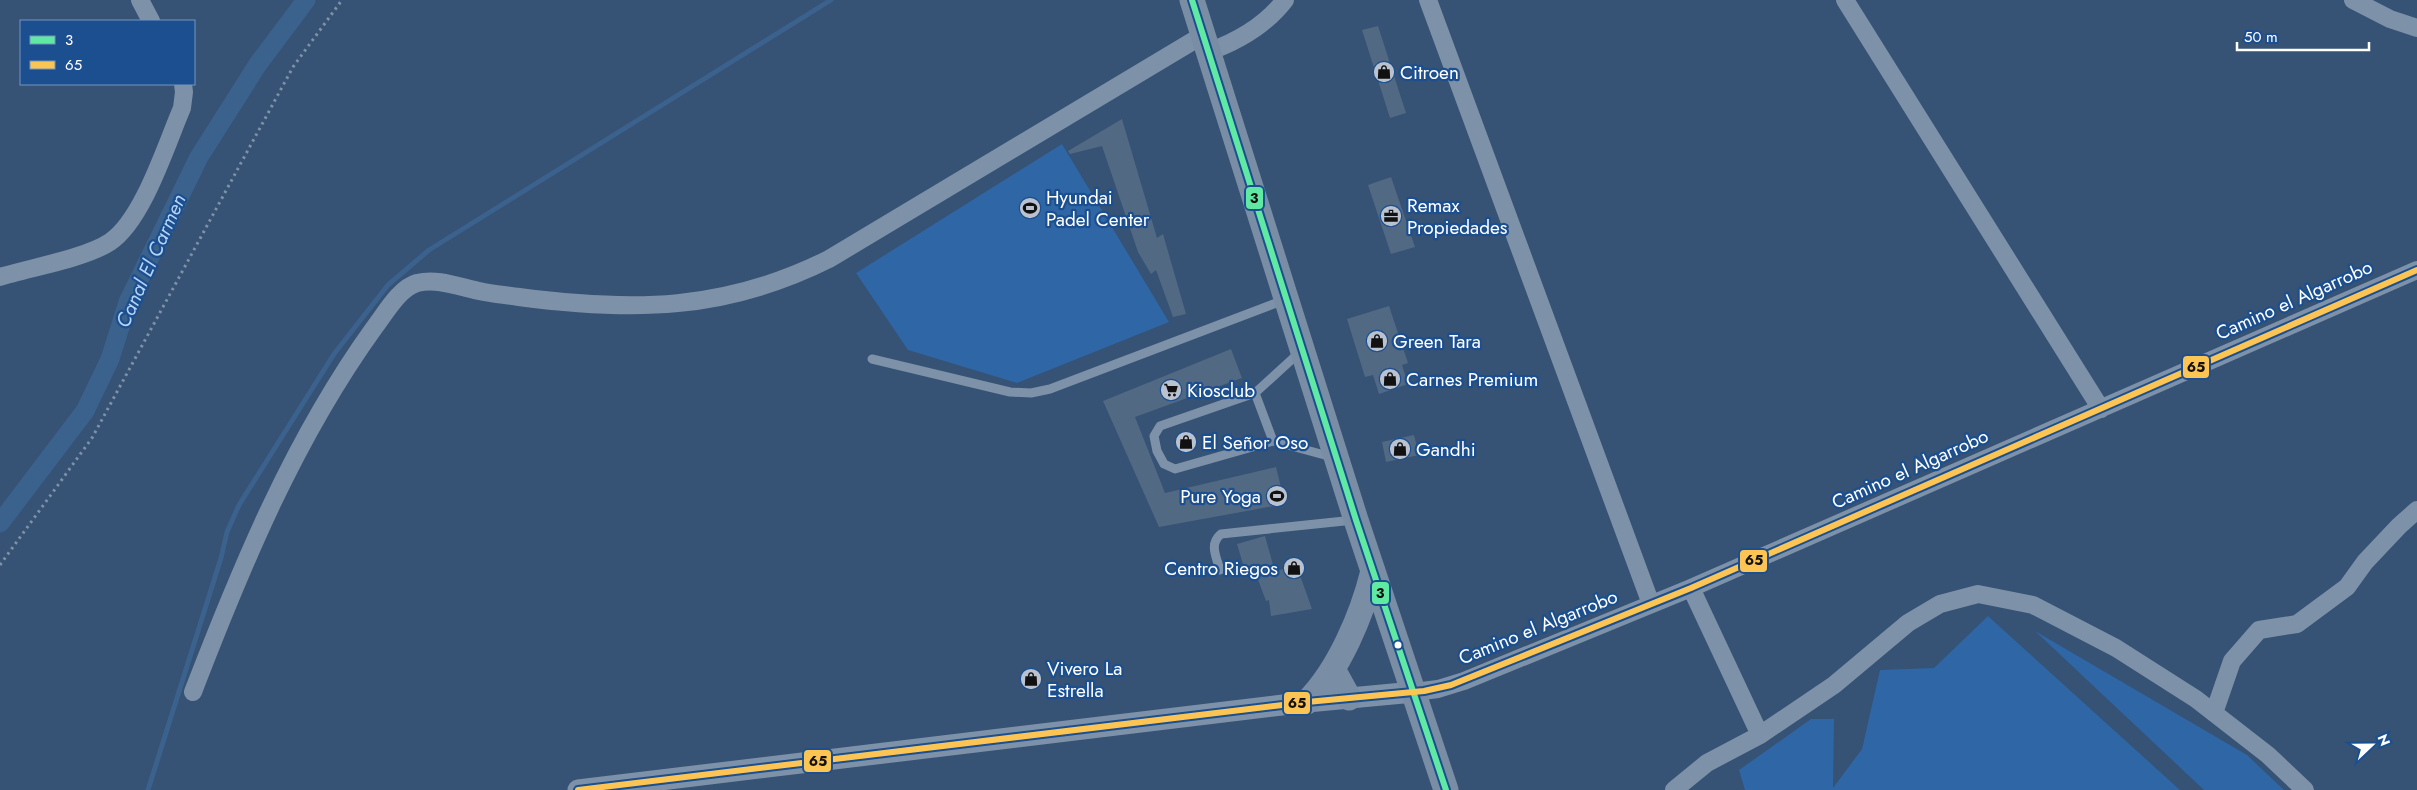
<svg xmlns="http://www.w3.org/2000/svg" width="2417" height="790" font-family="Jost,sans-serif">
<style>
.green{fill:#2f66a5}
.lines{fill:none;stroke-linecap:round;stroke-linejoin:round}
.stream{stroke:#3b618d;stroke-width:5}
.canal{stroke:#3b618d;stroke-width:19}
.building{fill:#526984}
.path{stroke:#7d92a8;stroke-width:3;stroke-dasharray:2.5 4;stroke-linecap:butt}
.service{stroke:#7d92a8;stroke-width:9}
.minor{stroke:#7d92a8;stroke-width:18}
.tertiary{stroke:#7d92a8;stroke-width:21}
.secondary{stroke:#798da4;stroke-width:25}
.bus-1-casing{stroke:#1b4f8f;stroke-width:10}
.bus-2-casing{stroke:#1b4f8f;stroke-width:10}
.bus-1{stroke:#60e9a3;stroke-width:6}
.bus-2{stroke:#fcc553;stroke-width:6}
.bus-dot{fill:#fff;stroke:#1b4f8f;stroke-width:2}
.labels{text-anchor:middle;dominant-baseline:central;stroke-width:4.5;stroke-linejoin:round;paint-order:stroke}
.poi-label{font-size:19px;fill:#fff;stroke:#1b4f8f;text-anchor:start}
.street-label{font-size:19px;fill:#fff;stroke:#1b4f8f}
.water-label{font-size:20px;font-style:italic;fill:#b5d3f5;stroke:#1b4f8f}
.line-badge{stroke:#1b4f8f;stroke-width:2}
.pale-badge-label{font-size:14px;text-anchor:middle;font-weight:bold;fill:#111}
</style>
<rect width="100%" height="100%" fill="#365274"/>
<path class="green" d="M1062,144L1169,322L1017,383L908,350L856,273Z
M1988,616L2180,790H1745L1739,770L1811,719H1834L1833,788L1862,749L1880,670L1934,668Z
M2035,631L2247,755L2284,790H2204Z"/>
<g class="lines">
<path class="stream" d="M148,790L221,558L227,532L239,505L334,354L388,285L429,250L831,0"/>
<path class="canal" d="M0,523L85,411L110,359L128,302L199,157L258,64L306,0"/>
</g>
<path class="building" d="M1378,26L1406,113L1390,118L1362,30Z
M1122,119L1157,238L1163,234L1186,314L1173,317L1156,270L1151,274L1138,252L1102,146L1070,154L1068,151Z
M1391,177L1415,247L1391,254L1368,185Z
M1389,306L1408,363L1402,365L1408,384L1379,394L1373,375L1365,377L1347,319Z
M1231,349L1242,378L1135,417L1165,493L1276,467L1285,504L1159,527L1103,401Z
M1414,435L1419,455L1386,462L1382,442Z
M1265,536L1275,572L1296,564L1312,609L1271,616L1269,600L1266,601L1254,569L1245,571L1237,544Z"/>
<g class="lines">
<path class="path" d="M0,565L92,438L293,67L342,0"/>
<path class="service" d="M1301,351L1255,393L1160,426L1154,436L1157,451L1164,464L1175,469L1273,441L1332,457
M872,359L1010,392L1031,393L1050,389L1284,300
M1255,393L1273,441
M1220,570C1216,556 1209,544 1221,534L1354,520"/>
<path class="minor" d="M140,0L151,21
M1428,0L1651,604
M1845,0L2101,409
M2353,0L2390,19L2417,28
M1208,52C1239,41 1265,26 1285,0
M0,277C29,268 86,258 110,242C143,220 166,145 182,108L184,92L183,84
M1691,588L1760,735
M193,692C242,565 294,439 374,328C385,314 399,288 417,283C438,278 459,287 479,291C492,294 506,295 519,297C633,312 725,311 829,259L1203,35
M1414,692L1438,689L1464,681L1691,588L2417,270
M2214,713L2232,661L2259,630L2297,624L2347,587L2365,562L2399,526L2417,510
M1674,790L1707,763L1760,735L1834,685L1908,623L1940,604L1978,594L2033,605L2116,648L2196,699L2268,755L2305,790"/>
<path class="tertiary" d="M578,790L1307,702L1414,692"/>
<path class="secondary" d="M1192,0L1356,520L1446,790
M1333,669L1349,698
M1307,702C1339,670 1362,615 1373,571"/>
<g class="bus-1-casing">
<path id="bus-1" d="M1192,0L1356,520L1446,790"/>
</g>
<g class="bus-2-casing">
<path id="bus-2" d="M578,790L1307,702L1424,691L1451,685L1691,588L2417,270"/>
</g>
<use href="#bus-1" class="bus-1"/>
<use href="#bus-2" class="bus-2"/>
</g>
<defs>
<g id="shop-disc" transform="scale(1.125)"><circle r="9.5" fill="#b9c2ce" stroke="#1b4f8f"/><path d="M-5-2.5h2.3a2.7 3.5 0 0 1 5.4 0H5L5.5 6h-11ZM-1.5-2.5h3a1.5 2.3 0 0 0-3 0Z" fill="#111"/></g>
<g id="stadium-disc" transform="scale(1.125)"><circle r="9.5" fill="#b9c2ce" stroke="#1b4f8f"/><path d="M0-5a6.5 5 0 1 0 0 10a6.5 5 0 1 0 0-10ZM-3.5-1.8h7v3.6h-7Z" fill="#111"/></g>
<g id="office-disc" transform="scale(1.125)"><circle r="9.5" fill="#b9c2ce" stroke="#1b4f8f"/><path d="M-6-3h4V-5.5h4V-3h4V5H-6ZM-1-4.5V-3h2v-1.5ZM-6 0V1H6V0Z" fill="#111"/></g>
<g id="supermarket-disc" transform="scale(1.125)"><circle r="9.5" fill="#b9c2ce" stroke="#1b4f8f"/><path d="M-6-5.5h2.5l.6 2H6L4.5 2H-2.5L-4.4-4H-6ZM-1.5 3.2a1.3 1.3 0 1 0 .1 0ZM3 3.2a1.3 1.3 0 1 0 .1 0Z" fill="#111"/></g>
</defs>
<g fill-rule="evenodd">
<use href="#shop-disc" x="1384" y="72"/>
<use href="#stadium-disc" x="1030" y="208"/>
<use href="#office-disc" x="1391" y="216"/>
<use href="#shop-disc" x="1377" y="341"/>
<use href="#shop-disc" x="1390" y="379"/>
<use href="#supermarket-disc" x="1171" y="390"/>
<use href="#shop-disc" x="1186" y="442"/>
<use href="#shop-disc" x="1400" y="449"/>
<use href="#stadium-disc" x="1277" y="496"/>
<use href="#shop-disc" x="1294" y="568"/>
<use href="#shop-disc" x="1031" y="679"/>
</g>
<circle class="bus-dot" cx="1398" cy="645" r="4.5"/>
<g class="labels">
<g class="poi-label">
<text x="1400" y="72">Citroen</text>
<text x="1046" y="197">Hyundai<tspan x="1046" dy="22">Padel Center</tspan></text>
<text x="1407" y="205">Remax<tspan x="1407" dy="22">Propiedades</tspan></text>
<text x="1393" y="341">Green Tara</text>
<text x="1406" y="379">Carnes Premium</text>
<text x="1187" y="390">Kiosclub</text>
<text x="1202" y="442">El Señor Oso</text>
<text x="1416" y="449">Gandhi</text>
<text x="1261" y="496" text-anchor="end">Pure Yoga</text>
<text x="1278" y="568" text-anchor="end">Centro Riegos</text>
<text x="1047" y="668">Vivero La<tspan x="1047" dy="22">Estrella</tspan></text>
</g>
<g class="street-label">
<text transform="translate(2294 300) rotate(-24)">Camino el Algarrobo</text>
<text transform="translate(1910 469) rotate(-24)">Camino el Algarrobo</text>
<text transform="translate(1538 627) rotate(-22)">Camino el Algarrobo</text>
</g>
<g class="water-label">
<text transform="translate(151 261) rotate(-66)">Canal El Carmen</text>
</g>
</g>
<g class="line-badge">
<rect x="1245" y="186" width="19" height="24" rx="5" fill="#60e9a3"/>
<rect x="2182" y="355" width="28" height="24" rx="5" fill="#fcc553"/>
<rect x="1739" y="549" width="29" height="24" rx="5" fill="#fcc553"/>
<rect x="1371" y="581" width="19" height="24" rx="5" fill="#60e9a3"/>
<rect x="1283" y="691" width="28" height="24" rx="5" fill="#fcc553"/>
<rect x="803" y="749" width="29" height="24" rx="5" fill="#fcc553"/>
</g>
<g class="pale-badge-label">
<text x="1254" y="203">3</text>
<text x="2196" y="372">65</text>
<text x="1754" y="565">65</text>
<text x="1380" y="598">3</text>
<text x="1297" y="708">65</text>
<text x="818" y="766">65</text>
</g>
<rect x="20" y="20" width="175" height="65" fill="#1b4f8f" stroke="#7695bc"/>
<rect x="30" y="36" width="25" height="8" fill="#60e9a3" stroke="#7695bc"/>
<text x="65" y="45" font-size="15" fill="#ffffff">3</text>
<rect x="30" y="61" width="25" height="8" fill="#fcc553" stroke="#7695bc"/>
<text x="65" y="70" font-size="15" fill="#ffffff">65</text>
<g transform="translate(2372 745) rotate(68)" stroke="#1b4f8f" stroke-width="4" paint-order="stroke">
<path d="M0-4L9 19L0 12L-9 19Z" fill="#ffffff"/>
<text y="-8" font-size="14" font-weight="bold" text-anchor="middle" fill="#ffffff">N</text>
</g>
<path d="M2237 42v8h132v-8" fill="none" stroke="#ffffff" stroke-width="2.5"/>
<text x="2244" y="42" font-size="15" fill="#ffffff" stroke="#1b4f8f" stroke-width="4" paint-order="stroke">50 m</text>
</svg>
